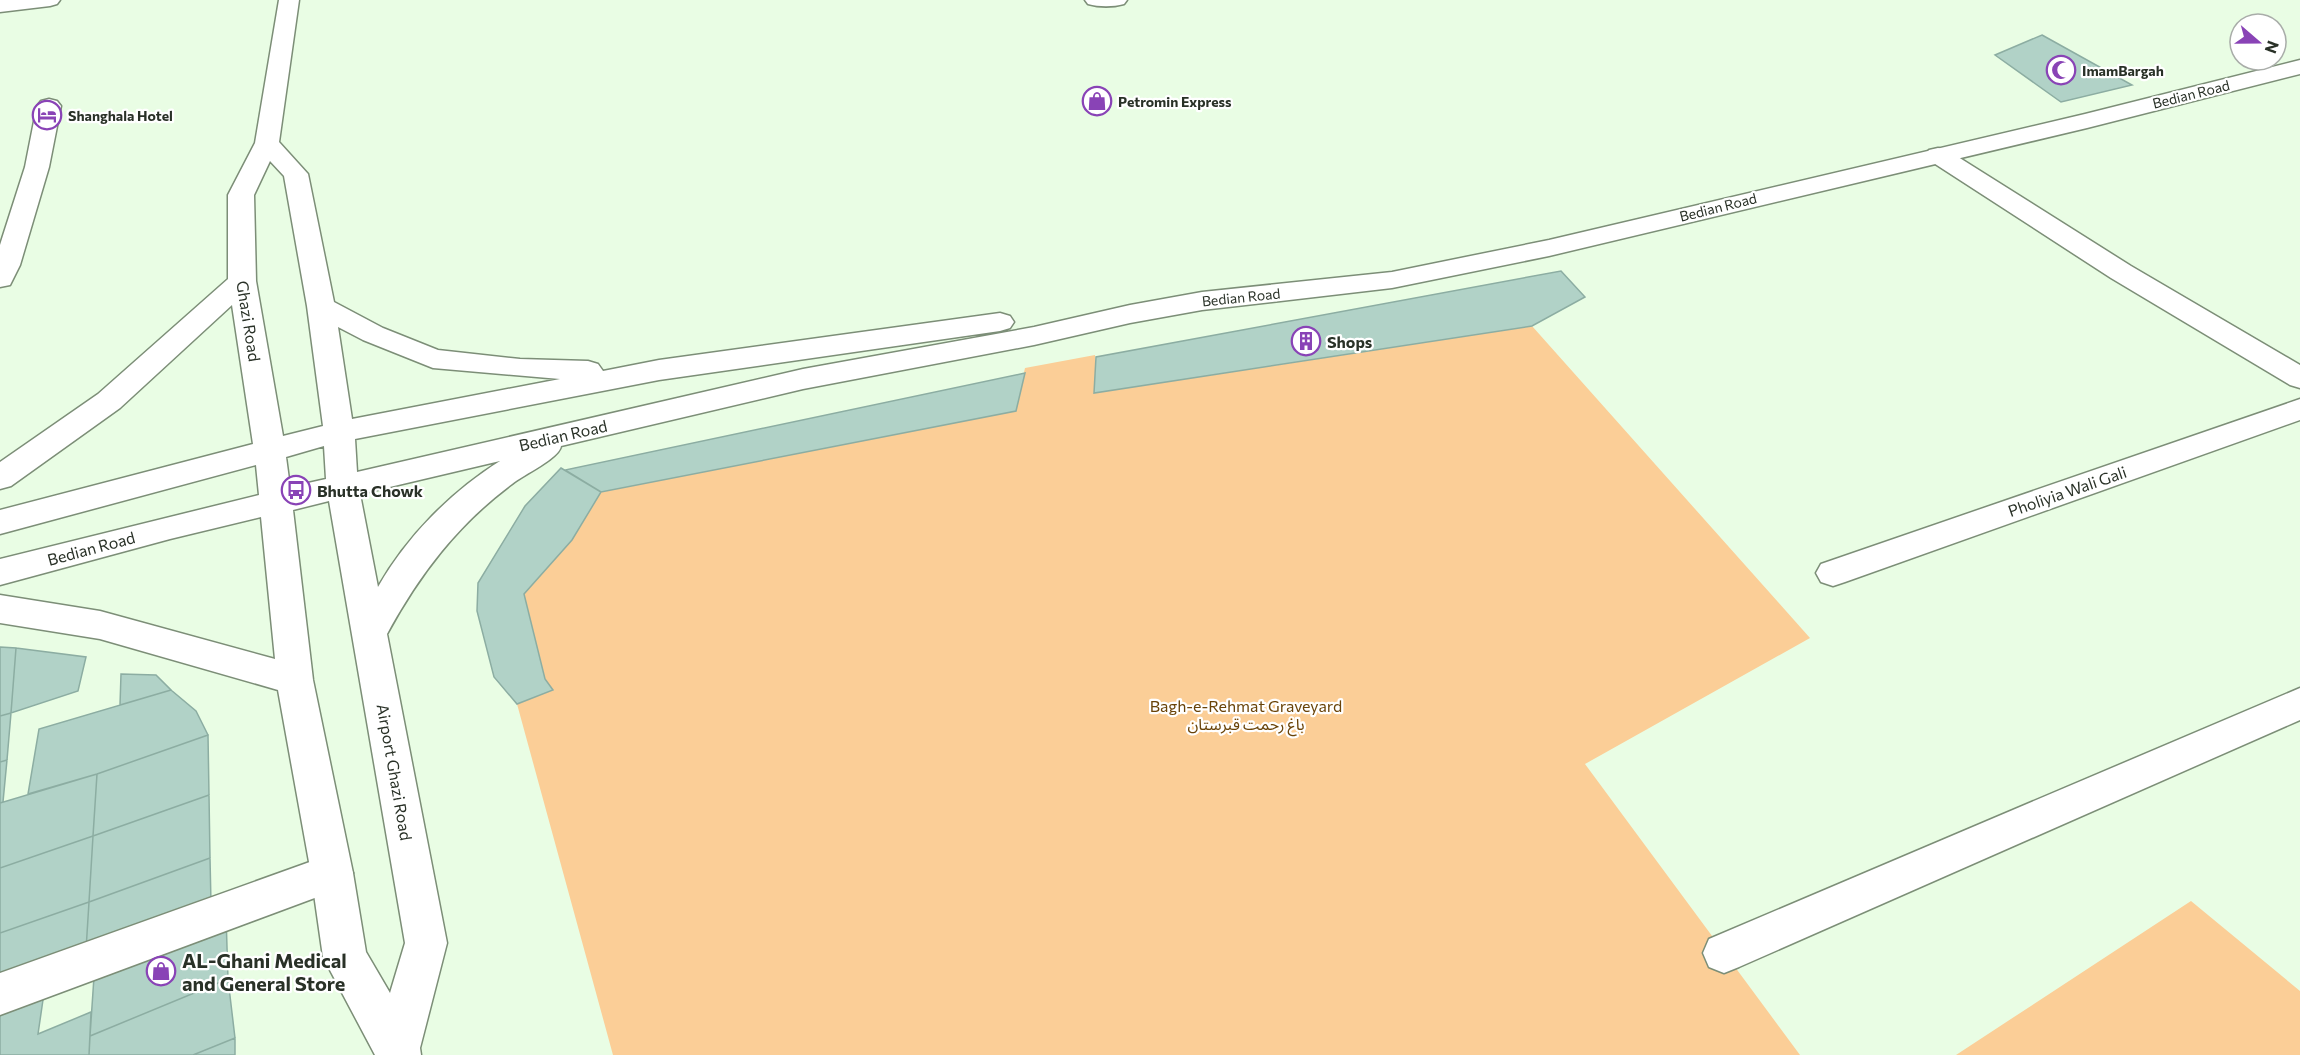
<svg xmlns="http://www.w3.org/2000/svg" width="2300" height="1055" font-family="Commissioner,'Noto Sans Arabic',sans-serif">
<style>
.green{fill:#fbce97}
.building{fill:#b1d2c7;stroke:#8cada2;stroke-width:1.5}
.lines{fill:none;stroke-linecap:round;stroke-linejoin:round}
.minor-casing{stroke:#7c8e77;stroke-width:3}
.major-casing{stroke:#7c8e77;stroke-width:3}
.minor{fill:#fff;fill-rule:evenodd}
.major{fill:#fff;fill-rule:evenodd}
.labels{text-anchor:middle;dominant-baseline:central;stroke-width:4.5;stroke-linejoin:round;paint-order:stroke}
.far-poi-label{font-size:14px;font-weight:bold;fill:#293127;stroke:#fff;text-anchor:start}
.far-street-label{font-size:14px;fill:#293127;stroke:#fff}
.street-label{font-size:16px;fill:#293127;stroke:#fff}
.poi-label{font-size:16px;font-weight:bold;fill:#293127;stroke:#fff;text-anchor:start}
.park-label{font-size:16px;fill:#694308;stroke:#fff}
.near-poi-label{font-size:20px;font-weight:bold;fill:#293127;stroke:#fff;text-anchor:start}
</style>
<rect width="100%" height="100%" fill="#e9fde4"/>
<path class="green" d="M1532,326L1810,638L1585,764L1800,1055H613L517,704L553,690L545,679L524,594L572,540L601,492L1015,411L1025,368L1095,355V393Z
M2191,901L2300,991V1055H1956Z"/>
<path class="building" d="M2042,35L2132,85L2061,102L1995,55Z
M1561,271L1585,297L1532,326L1094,393L1096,357Z
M1025,373L1016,411L601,492L565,470Z
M561,468L601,492L572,540L524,594L545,679L553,690L517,704L494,677L477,611L478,583L525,506Z
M0,647L16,648L11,713L0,716Z
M16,648L86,657L78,691L11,713Z
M121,674L156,675L171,690L120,705Z
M171,690L196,711L208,735L97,774L28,794L39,729Z
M11,713L7,760L0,762V716Z
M208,735L209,795L93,836L97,774Z
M7,760L3,802L0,803V762Z
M97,774L93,836L0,868V803Z
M209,795L210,858L89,902L93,836Z
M93,836L89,902L0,933V868Z
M210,858L211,903L86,950L89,902Z
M89,902L86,950L0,981V933Z
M226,915L228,979L90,1036L95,962Z
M228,979L235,1038L193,1055H89L90,1036Z
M44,993L38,1034L91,1012L89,1055H0V1010Z
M235,1038V1055H193Z"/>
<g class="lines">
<g class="minor-casing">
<path id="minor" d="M0,0H60L57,4L50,6L0,12Z
M1085,0H1127L1124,4C1113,7 1099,7 1088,4Z
M49,99L57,101L61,106L49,167L20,265L10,285L0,287V245L25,167L37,106L41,101Z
M1938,148L1947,150L2131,266L2300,365V388L2290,385L2111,278L1929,160L1926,155L1929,150Z
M2300,399V420L1845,582L1833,586L1821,582L1816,573L1821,564Z
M2300,688V720L1739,967L1724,973L1709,967L1703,953L1709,939Z
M332,854L347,860L353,873L347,886L0,1015V973Z"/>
</g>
<g class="major-casing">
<path id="major" d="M279,0H299L279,142L308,174L334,302L383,328L438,350L520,359L588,361L598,364L603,371L659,360L1000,313L1010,316L1014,322L1010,328L1000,331L659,380L355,439L357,472L803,369L1034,327L1130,305L1202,292L1392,272L1549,240L2085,114L2300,60V74L2087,128L1549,256L1392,288L1202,310L1130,323L1034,345L803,389L561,446C560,458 523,475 512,484C457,525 419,575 387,634L447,943L420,1048L421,1055H375L323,957L311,873L278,690L100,639L0,623V595L100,611L275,659L261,517L170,539L0,585V559L259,495L256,465L0,534V510L253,444L232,305L120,408L11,486L0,489V462L98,394L228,279V195L255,143ZM270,161L284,176L307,306L323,426L283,436L256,281L254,195ZM338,327L363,340L433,368L560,379L352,419ZM324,446L326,479L290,487L286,457ZM500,461C451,492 407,536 378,587L360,494ZM329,501L405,943L390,993L366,952L353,873L313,680L293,510Z"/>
</g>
<use href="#minor" class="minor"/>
<use href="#major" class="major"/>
</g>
<defs>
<g id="mosque-ring" transform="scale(1.5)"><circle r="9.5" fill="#fff" stroke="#8943b6" stroke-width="1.5"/><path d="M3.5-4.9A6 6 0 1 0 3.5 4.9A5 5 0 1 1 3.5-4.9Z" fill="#8943b6"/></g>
<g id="shop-ring" transform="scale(1.5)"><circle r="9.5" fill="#fff" stroke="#8943b6" stroke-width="1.5"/><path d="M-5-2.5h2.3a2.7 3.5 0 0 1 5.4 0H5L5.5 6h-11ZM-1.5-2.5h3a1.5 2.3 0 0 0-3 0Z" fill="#8943b6"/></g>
<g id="hotel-ring" transform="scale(1.5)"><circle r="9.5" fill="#fff" stroke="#8943b6" stroke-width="1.5"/><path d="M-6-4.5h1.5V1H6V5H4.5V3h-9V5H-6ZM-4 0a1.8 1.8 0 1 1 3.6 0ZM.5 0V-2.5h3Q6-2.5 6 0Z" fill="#8943b6"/></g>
<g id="building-ring" transform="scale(1.5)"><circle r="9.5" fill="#fff" stroke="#8943b6" stroke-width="1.5"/><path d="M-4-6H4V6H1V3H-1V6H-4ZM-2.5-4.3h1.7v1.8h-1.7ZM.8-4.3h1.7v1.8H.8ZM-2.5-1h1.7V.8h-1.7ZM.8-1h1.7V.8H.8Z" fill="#8943b6"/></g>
<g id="bus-ring" transform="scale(1.5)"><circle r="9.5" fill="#fff" stroke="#8943b6" stroke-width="1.5"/><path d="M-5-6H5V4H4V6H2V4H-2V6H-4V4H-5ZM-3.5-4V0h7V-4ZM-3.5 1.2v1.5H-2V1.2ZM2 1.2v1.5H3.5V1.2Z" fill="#8943b6"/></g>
</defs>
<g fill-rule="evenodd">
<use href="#mosque-ring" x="2061" y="70"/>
<use href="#shop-ring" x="1097" y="101"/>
<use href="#hotel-ring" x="47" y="115"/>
<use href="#building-ring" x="1306" y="341"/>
<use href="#bus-ring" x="296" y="490"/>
<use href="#shop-ring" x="161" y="971"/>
</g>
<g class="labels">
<g class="far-poi-label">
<text x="2082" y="70">ImamBargah</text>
<text x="1118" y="101">Petromin Express</text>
<text x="68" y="115">Shanghala Hotel</text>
</g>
<g class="far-street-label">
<text transform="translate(2191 94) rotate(-14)">Bedian Road</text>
<text transform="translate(1718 207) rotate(-14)">Bedian Road</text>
<text transform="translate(1241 297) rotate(-6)">Bedian Road</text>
</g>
<g class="street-label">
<text transform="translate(249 321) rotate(81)">Ghazi Road</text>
<text transform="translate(563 435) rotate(-13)">Bedian Road</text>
<text transform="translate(2067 491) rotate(-19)">Pholiyia Wali Gali</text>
<text transform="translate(91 548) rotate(-15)">Bedian Road</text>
<text transform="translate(395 772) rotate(80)">Airport Ghazi Road</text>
</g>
<g class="poi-label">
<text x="1327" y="341">Shops</text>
<text x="317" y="490">Bhutta Chowk</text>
</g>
<g class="park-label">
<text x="1246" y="705">Bagh-e-Rehmat Graveyard<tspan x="1246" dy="18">باغ رحمت قبرستان</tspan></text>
</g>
<g class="near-poi-label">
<text x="182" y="960">AL-Ghani Medical<tspan x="182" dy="23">and General Store</tspan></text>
</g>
</g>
<g transform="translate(2258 42) rotate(110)"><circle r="28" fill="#ffffff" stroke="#a9ada9" stroke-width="1.5"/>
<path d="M0-4.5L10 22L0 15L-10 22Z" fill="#8943b6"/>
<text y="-9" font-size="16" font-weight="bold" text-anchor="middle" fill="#293127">N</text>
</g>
</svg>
